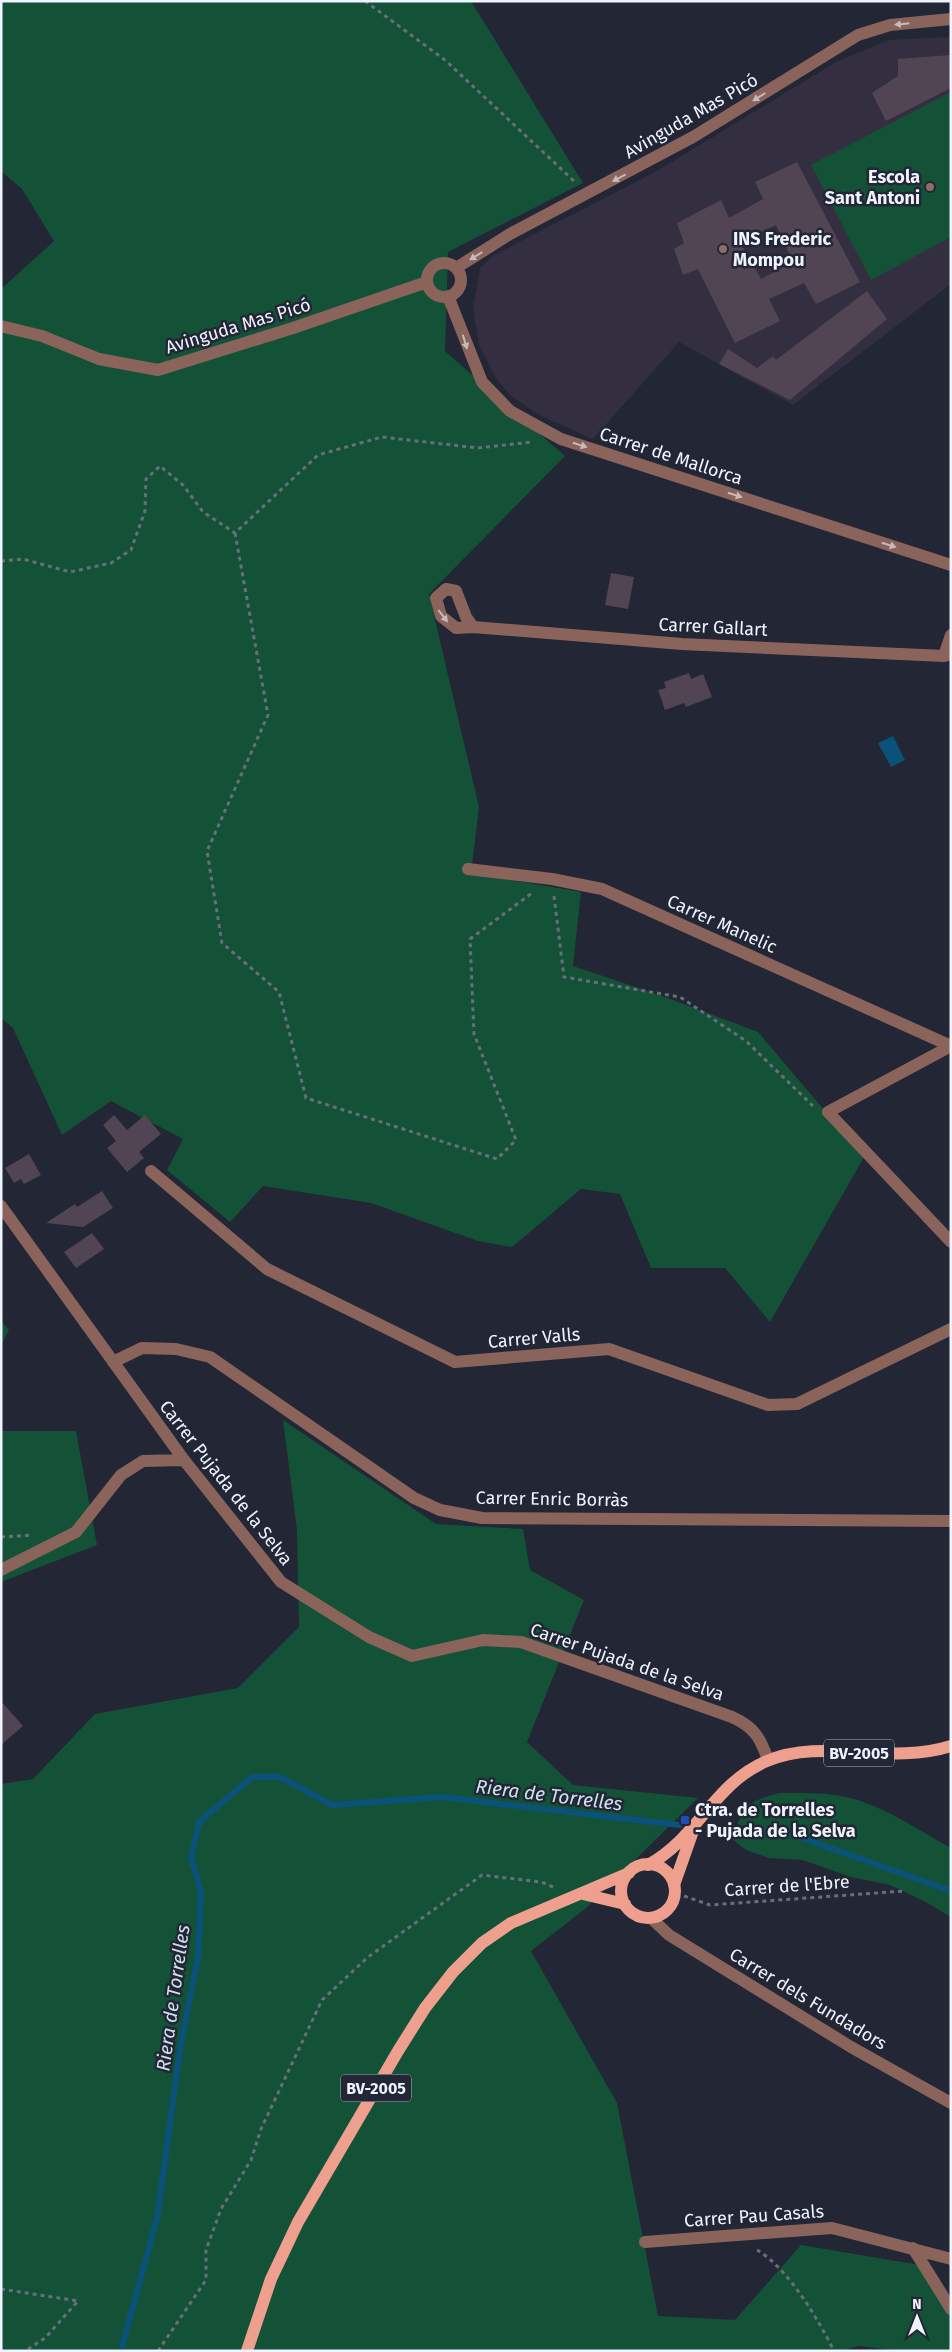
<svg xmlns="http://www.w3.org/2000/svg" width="952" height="2352" font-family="'Fira Sans',sans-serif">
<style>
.education{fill:#332f40}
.green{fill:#145237}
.water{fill:#0b527a}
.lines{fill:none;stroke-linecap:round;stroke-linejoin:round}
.stream{stroke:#0b527a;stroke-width:6}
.building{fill:#524553;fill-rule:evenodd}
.path{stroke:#6a6e7b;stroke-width:3;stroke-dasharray:4 4;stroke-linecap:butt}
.minor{stroke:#8a645b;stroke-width:12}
.major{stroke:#ee9f8d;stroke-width:12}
.oneway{fill:#c7babc}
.education-dot{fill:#8d6e63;stroke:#222635;stroke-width:2}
.transit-dot{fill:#1a4fb4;stroke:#222635;stroke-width:2}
.labels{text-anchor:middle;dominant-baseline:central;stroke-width:5;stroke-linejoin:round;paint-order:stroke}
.shield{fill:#222635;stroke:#b2b6c1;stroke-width:1}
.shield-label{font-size:16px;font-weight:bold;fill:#eff3fd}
.street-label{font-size:18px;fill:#eff3fd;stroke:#222635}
.poi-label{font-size:18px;font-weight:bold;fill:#eff3fd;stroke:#222635;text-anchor:start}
.water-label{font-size:19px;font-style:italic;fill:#cde0ef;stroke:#222635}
</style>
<rect width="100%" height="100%" fill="#222635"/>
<path class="education" d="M951,37V284L793,405L679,342L593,439L539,415L510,395L495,377L479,345L473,308L480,268L494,255L657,171L836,62L888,40Z"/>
<path class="green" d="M1,1H471L583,183L448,252L445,351L565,456L429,594L479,807L471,873L581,892L573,966L662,996L758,1032L864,1157L770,1322L725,1268H651L620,1194L581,1189L512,1247L478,1241L371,1203L263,1186L230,1222L167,1170L183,1139L111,1101L62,1135L13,1028L1,1018V289L54,241L22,189L1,171Z
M949,93L951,96V237L871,280L811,165Z
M1,1320L9,1330L1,1345Z
M283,1420L436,1524L523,1529L530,1570L584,1600L527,1742L573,1785L698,1798L586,1908L531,1951L617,2103L658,2316L735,2320L801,2245L926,2266L951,2314V2351H900L858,2346L842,2351H1V1784L33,1779L95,1714L238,1688L299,1627L297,1530Z
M1,1431H76L97,1545L1,1582Z
M780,1793C803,1793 827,1792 850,1798C886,1807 918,1830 951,1848V1917L926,1902L890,1885L851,1877L803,1860L769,1858L746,1850L732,1839C743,1807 746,1801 780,1793Z"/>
<path class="water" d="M893,736L905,760L891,767L878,743Z"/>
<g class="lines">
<path class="stream" d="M718,1828L788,1833L951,1891
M121,2351L157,2218L181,2043L198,1957L201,1891L191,1858L199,1822L252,1777H280L332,1805L442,1797L680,1825"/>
</g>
<path class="building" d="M951,55V88L886,121L872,93L898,76V59Z
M797,162L860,282L816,304L804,283L769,299L780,321L735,343L698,269L683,275L674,249L684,243L677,223L721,200L729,218L763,199L755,182ZM776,225L793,262L761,279L740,242Z
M867,291L887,319L790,400L719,364L728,349L757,368L773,356L776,360Z
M611,573L634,577L628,609L605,605Z
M689,673L691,679L703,674L712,697L686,707L684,703L665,710L658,690L666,688L664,682Z
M114,1115L127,1130L145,1115L161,1134L139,1152L144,1158L127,1172L107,1148L116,1141L103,1125Z
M29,1154L41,1175L24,1184L21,1179L14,1183L5,1168Z
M102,1191L113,1208L83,1227L46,1223L75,1204L77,1207Z
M92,1233L104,1249L76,1268L64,1252Z
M1,1701L23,1726L1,1745Z"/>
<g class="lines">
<path class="path" d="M365,1L445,60L575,182
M235,533L268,715L207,851L222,943L279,992L306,1098L497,1159L516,1140L474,1034L470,939L532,893
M1,561L23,559L70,572L111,563L131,550L145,511L146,479L160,466L183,485L203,512L235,533L318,455L382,437L478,448L532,442
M554,896L564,977L680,997L746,1041L814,1107
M1,1537L32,1535
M684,1896L710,1905L904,1891
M757,2250C788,2268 818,2319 834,2351
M1,2289L78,2301L45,2338L25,2351
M158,2351L206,2280V2250L221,2209L251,2160L261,2129L322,2000L368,1957L482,1875L541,1882L553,1887"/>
<path class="minor" d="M427 280a17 17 0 1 1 34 0a17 17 0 1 1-34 0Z
M456,268L510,234L693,137L858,35L890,25L951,19
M448,296L482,382L510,411L561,439L951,565
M1,326L42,336L99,359L158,370L293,328L427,282
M473,627L466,617L456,591L446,589L436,598L441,616L456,628L473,627L682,644L944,656L951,654
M944,656L951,635
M468,869L552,879L602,889L951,1046
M951,1046L828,1112L951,1242
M151,1171L267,1269L455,1362L609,1349L768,1405L797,1404L951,1329
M1,1206L184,1460L281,1582L369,1637L412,1656L483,1640L521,1642L732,1717C754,1727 760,1737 768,1760
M113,1362L142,1348L176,1349L210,1357L414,1498L440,1510L482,1518L951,1521
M1,1570L76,1532L121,1475L143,1461L184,1460
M651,1918L669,1935L851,2047L951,2103
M645,2242L832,2228L951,2259
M913,2248L951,2309"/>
<path class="major" d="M621 1891a27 27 0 1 1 54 0a27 27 0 1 1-54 0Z
M648,1865C698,1838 714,1783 767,1761C823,1737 888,1766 951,1746
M674,1885L693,1831
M583,1894L625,1904
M247,2351L271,2279L298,2222L398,2051L425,2008L453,1972L482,1943L511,1923L629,1873"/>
</g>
<defs><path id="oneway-solid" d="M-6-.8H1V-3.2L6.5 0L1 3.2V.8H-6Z" transform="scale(1.25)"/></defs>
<g class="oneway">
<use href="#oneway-solid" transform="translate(902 24) rotate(174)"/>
<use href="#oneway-solid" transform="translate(759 97) rotate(148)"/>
<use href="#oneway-solid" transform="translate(619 178) rotate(152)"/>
<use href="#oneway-solid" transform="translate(476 256) rotate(148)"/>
<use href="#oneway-solid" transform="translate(465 342) rotate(73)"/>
<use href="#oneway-solid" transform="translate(580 445) rotate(18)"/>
<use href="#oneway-solid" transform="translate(735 495) rotate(18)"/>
<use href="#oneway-solid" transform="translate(889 545) rotate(18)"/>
<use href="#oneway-solid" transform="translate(443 616) rotate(52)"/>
</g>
<g class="education-dot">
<circle cx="930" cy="187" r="5"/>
<circle cx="723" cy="249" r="5"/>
</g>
<rect class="transit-dot" x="680" y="1815" width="10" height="10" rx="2.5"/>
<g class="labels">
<g class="shield">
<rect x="824" y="1739.5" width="70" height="27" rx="4"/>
<rect x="341" y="2074.5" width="70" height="27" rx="4"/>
</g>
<g class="shield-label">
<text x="859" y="1753">BV-2005</text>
<text x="376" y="2088">BV-2005</text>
</g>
<g class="street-label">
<text transform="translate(691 116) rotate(-30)">Avinguda Mas Picó</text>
<text transform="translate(238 326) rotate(-17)">Avinguda Mas Picó</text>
<text transform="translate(671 456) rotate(18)">Carrer de Mallorca</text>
<text transform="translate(713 627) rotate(3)">Carrer Gallart</text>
<text transform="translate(722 924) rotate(24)">Carrer Manelic</text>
<text transform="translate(534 1338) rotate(-5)">Carrer Valls</text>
<text transform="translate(226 1483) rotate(52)">Carrer Pujada de la Selva</text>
<text transform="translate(552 1499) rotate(1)">Carrer Enric Borràs</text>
<text transform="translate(627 1662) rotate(19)">Carrer Pujada de la Selva</text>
<text transform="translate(787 1886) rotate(-4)">Carrer de l'Ebre</text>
<text transform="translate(808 1999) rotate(31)">Carrer dels Fundadors</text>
<text transform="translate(754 2216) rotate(-4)">Carrer Pau Casals</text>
</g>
<g class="poi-label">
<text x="920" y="177" text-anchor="end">Escola<tspan x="920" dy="21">Sant Antoni</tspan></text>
<text x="733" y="239">INS Frederic<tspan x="733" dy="21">Mompou</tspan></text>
<text x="695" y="1810">Ctra. de Torrelles<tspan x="695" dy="21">- Pujada de la Selva</tspan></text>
</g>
<g class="water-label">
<text transform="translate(549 1795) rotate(7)">Riera de Torrelles</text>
<text transform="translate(173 1998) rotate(-82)">Riera de Torrelles</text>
</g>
</g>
<rect width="952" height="2352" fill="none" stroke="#eff3fd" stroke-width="5"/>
<g transform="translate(917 2317)" stroke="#222635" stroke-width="4" paint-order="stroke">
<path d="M0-4L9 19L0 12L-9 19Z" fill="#eff3fd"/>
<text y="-8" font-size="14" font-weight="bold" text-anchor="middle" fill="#eff3fd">N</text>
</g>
</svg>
